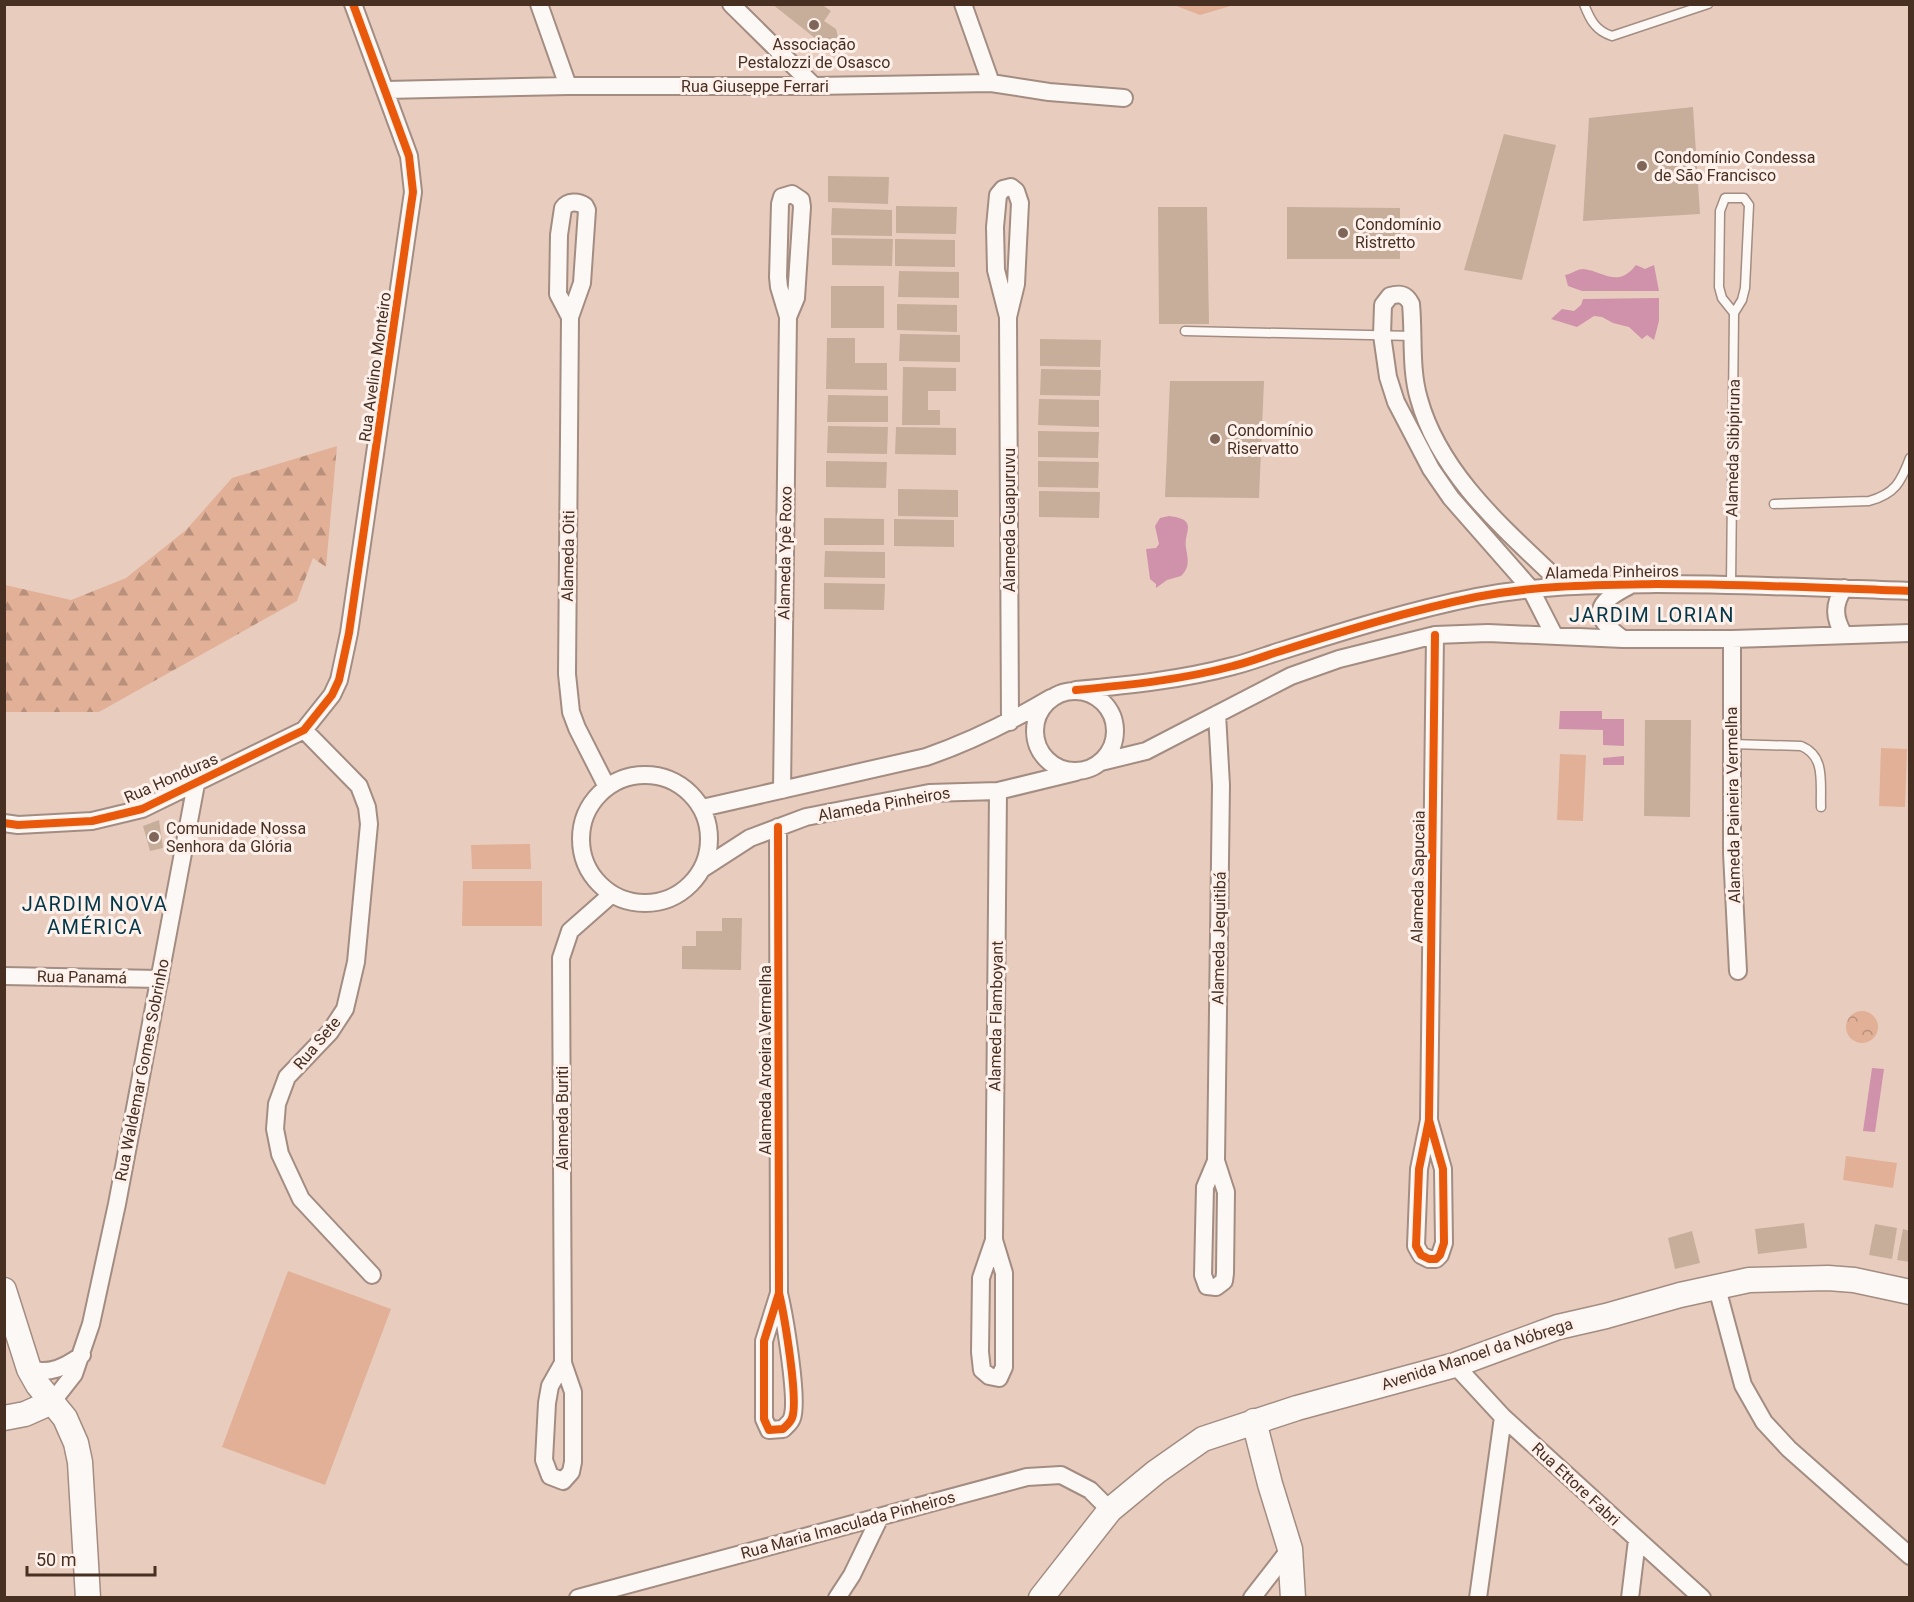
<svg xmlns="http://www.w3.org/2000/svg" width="1914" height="1602" font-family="Roboto,sans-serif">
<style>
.forest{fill:url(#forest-firs)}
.park{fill:url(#park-crowns)}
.pitch{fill:#e1b097}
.water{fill:#d091aa}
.building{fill:#c6ae9b}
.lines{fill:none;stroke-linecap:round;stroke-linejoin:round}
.lane-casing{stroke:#a38c81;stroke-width:11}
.street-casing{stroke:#a38c81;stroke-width:20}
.secondary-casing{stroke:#a38c81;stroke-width:27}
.lane{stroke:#fcf8f5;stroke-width:8}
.street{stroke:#fcf8f5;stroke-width:16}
.secondary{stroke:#fcf8f5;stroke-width:24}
.cycleway-casing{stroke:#fef1eb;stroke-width:11}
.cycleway{stroke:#e8590c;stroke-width:8}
.poi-dot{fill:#7f6659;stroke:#fef1eb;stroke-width:2}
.labels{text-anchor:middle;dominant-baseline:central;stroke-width:6;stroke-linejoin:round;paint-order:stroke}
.poi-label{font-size:16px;fill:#472f22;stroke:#fef1eb;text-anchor:start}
.street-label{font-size:16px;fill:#472f22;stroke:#fef1eb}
.quarter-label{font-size:20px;letter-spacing:1.5px;fill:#023749;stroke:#fef1eb}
</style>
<defs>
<pattern id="forest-firs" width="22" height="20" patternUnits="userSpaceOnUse" patternTransform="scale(1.5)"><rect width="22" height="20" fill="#e1b097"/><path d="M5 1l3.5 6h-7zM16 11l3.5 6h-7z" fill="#b8907b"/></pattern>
<pattern id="park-crowns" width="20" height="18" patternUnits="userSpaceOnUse" patternTransform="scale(1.5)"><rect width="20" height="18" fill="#e1b097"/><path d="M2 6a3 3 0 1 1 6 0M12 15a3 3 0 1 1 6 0" fill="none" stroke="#b8907b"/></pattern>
</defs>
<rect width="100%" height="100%" fill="#e8cdbf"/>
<path class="forest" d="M337,446L326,567L313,558L297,601L99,712H5V585L71,600L126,578L186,530L232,478Z"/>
<path class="park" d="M1846 1027a16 16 0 1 1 32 0a16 16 0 1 1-32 0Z"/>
<path class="pitch" d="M1174,5H1234L1200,15Z
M1881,748L1907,749L1905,807L1879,806Z
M1560,754L1586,755L1583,821L1557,820Z
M530,844L531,869H472L471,845Z
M463,881H542V926H462Z
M1846,1156L1897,1163L1893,1188L1843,1180Z
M288,1271L391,1309L325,1485L222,1447Z"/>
<path class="water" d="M1636,265L1645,269L1654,265L1659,291H1582L1568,286L1565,275C1571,274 1577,269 1583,269C1604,271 1617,289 1636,265Z
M1659,298V321L1654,340L1647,335L1642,339L1629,327L1613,323L1602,317L1594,316L1577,327L1551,319L1562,309L1574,311L1581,305L1583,299Z
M1169,516C1200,520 1183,531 1186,548C1188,560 1190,567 1181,576L1167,580L1156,588V584L1150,579L1146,549L1156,548L1159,544L1155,526L1160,518Z
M1560,711H1602V719H1624V746L1603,745V730L1559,729Z
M1624,756V765H1603V758Z
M1872,1068L1884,1069L1875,1132L1863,1131Z"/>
<path class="building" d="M772,4H821L831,11L824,21L836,29L839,41L833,49L825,46Z
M1693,107L1700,214L1583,221L1589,118Z
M1504,134L1556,145L1522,280L1464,270Z
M828,176L889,177L888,204L828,202Z
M896,206L957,207L956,234L896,233Z
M1158,207H1207L1209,324H1159Z
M1287,207L1400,208V259H1287Z
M832,208L892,210V236L831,235Z
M832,238L893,239L892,266L832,265Z
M895,239L955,240V267L895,266Z
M899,271L959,272V298L898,297Z
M831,286H884V328H831Z
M897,304L957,305V332L897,330Z
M900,334L960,335V362L899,361Z
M827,338H855V363H887V390L826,389Z
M1040,339L1101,340L1100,367L1040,366Z
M903,367L956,368V391H928V410H940V425H902Z
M1041,369L1101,370L1100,396L1040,395Z
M1170,381H1264L1259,498L1165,497Z
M828,395L888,396V422H827Z
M1039,399L1099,400V427L1038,425Z
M828,426L888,427L887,454L827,453Z
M896,427L956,428V455L895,454Z
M1038,431L1099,432L1098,458L1038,457Z
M826,461L887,462L886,488L826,487Z
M1038,461L1099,462L1098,488L1038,487Z
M898,489L958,490V517L898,516Z
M1039,491L1100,492L1099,518L1039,517Z
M824,518L884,519V545H824Z
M894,519L954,520V547L894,546Z
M825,551L885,552V578L824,577Z
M824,583L885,584L884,610L824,609Z
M1645,720H1691L1690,817L1644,816Z
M159,820L163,848L150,851L143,826Z
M722,918H742L741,970L682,969V946H696V931H722Z
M1804,1223L1807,1248L1758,1254L1755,1229Z
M1875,1224L1897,1228L1892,1259L1869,1255Z
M1903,1229L1910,1231V1262L1897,1260Z
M1692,1231L1700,1263L1675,1269L1668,1238Z"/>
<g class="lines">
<g class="lane-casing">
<path id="lane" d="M1584,4C1590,20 1596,31 1612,36L1708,4
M1185,331L1413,336
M1774,504L1869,501C1895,494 1901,482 1910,458
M1731,584L1734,313L1742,300L1745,288L1749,205L1744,198H1725L1720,211L1719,287L1722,298L1734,313
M1732,744L1801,746C1826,756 1820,783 1821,807"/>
</g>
<g class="street-casing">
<path id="street" d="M539,4L568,86
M731,4L814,86
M963,4L991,83
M386,90L568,86H814L991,83L1049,92L1124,98
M570,317L558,294L559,235L563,208C568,201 578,201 585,206L587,210L582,283L570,317L567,674L571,712L577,728L607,787
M1008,317L996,270L995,227L998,195L1003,189L1011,187L1016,191L1020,203L1016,284L1008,317L1010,722
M1554,635L1530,588L1451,498L1431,469L1396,402L1388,377L1382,335L1383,305L1390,296C1400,293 1406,294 1411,304C1414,335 1410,369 1419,399C1440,476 1508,532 1563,585
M1844,635C1834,618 1833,605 1844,588
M1623,639C1589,615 1596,603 1629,586
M1732,639V853L1738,971
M1076,690C1129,685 1181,680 1233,666C1250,662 1267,655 1284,650C1347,630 1412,610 1476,597C1539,585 1593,585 1656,584C1741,584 1825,588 1910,591
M1035 731a40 40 0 1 1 80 0a40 40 0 1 1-80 0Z
M304,730L359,786L367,807L369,824L356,962L345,1009L330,1032L287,1077L277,1104L275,1129L280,1154L301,1199L372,1275
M1101,762L1146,751L1291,676L1339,659L1435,635L1488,633L1623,639H1732L1910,633
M581 839a64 64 0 1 1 128 0a64 64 0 1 1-128 0Z
M782,790L788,317L779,287L778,277L780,204L782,197L792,194L801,200L802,207L796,298L788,317
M702,808L926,757C970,742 1010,722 1051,698
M4,823L18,825L92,821L142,809L304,730L332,695L339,680L349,633L413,192L409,156L353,4
M778,827L779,1293C784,1314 799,1401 792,1418C791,1422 786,1426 783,1429L769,1430L764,1419V1341L779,1293
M702,869L750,838L806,817L929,793L998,791L1076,772
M4,976L160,979
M1429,1120L1443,1169L1444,1243L1440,1255L1436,1259H1429L1421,1255L1416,1246L1419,1169L1429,1120L1435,635
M1216,1161L1205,1187L1203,1275L1207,1286L1216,1287L1224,1281L1225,1273L1226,1192L1216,1161L1221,785L1217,714
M994,1240L1004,1273V1367L999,1378L989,1376L982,1370L980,1352L981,1278L994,1240L998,791
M1717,1288L1743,1385L1764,1422L1789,1449L1910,1556
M563,1363L550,1386L547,1403L544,1460L550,1476L563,1481L571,1472L573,1462V1392L563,1363L561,958L570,931L612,894
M1455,1365L1503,1417L1702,1598
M29,1369C50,1375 65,1367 82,1355
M52,1402L74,1374L91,1324L117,1204L196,784
M578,1598L1027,1477L1061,1475L1090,1490L1110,1510
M837,1598L852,1575L880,1517
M1252,1598L1290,1549
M1478,1598L1503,1417
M1630,1598L1637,1540"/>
</g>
<g class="secondary-casing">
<path id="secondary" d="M4,1290L29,1369L38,1385L65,1418L76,1443L80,1462L88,1598
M4,1418L25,1414L52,1402
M1254,1421L1270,1484L1290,1549L1293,1598
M1041,1598L1110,1510L1156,1472L1203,1439L1297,1408L1455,1365L1558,1327L1606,1316L1680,1295L1749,1280L1828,1278L1854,1280L1910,1292"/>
</g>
<use href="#lane" class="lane"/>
<use href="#street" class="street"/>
<use href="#secondary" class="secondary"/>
<g class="cycleway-casing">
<path id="cycleway" d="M1076,690C1129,685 1181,680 1233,666C1250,662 1267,655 1284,650C1347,630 1412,610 1476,597C1539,585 1593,585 1656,584C1741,584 1825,588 1910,591
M4,823L18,825L92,821L142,809L304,730L332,695L339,680L349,633L413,192L409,156L353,4
M778,827L779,1293C784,1314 799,1401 792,1418C791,1422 786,1426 783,1429L769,1430L764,1419V1341L779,1293
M1429,1120L1443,1169L1444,1243L1440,1255L1436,1259H1429L1421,1255L1416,1246L1419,1169L1429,1120L1435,635"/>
</g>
<use href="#cycleway" class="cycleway"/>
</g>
<g class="poi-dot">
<circle cx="814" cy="25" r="6"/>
<circle cx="1642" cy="166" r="6"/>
<circle cx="1343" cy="233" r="6"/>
<circle cx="1215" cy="439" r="6"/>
<circle cx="154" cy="837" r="6"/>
</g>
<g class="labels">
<g class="poi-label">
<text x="814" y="44" text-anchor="middle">Associação<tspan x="814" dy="18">Pestalozzi de Osasco</tspan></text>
<text x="1654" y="157">Condomínio Condessa<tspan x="1654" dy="18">de São Francisco</tspan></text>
<text x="1355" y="224">Condomínio<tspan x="1355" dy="18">Ristretto</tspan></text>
<text x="1227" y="430">Condomínio<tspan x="1227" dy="18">Riservatto</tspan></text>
<text x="166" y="828">Comunidade Nossa<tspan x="166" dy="18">Senhora da Glória</tspan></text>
</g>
<g class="street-label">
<text x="755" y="86">Rua Giuseppe Ferrari</text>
<text transform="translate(375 367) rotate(-82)">Rua Avelino Monteiro</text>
<text transform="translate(1733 448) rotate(-89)">Alameda Sibipiruna</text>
<text transform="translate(1009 520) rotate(-90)">Alameda Guapuruvu</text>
<text transform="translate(785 553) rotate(-89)">Alameda Ypê Roxo</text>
<text transform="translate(568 556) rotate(-89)">Alameda Oiti</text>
<text transform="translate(1612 572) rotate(-1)">Alameda Pinheiros</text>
<text transform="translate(171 778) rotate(-24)">Rua Honduras</text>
<text transform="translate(884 804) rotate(-10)">Alameda Pinheiros</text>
<text transform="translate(1733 805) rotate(-91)">Alameda Paineira Vermelha</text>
<text transform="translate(1418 877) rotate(-89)">Alameda Sapucaia</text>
<text transform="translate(1219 938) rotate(-89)">Alameda Jequitibá</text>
<text transform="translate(82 977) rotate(1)">Rua Panamá</text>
<text transform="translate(996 1016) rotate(-89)">Alameda Flamboyant</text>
<text transform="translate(317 1043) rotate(-50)">Rua Sete</text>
<text transform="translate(765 1060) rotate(-90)">Alameda Aroeira Vermelha</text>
<text transform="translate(142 1070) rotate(-79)">Rua Waldemar Gomes Sobrinho</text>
<text transform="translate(562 1118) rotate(-90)">Alameda Buriti</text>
<text transform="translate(1477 1354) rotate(-18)">Avenida Manoel da Nóbrega</text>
<text transform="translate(1576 1484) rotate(43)">Rua Ettore Fabri</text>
<text transform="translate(848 1525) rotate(-15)">Rua Maria Imaculada Pinheiros</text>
</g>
<g class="quarter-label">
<text x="1652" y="615">JARDIM LORIAN</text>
<text x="95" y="904">JARDIM NOVA<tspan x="95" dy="23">AMÉRICA</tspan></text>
</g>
</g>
<rect width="1914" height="1602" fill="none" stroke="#472f22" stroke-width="12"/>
<path d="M27 1566v9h128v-9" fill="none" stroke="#472f22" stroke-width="3"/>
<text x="36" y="1566" font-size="18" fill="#472f22" stroke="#fef1eb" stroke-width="4.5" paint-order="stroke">50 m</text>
</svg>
